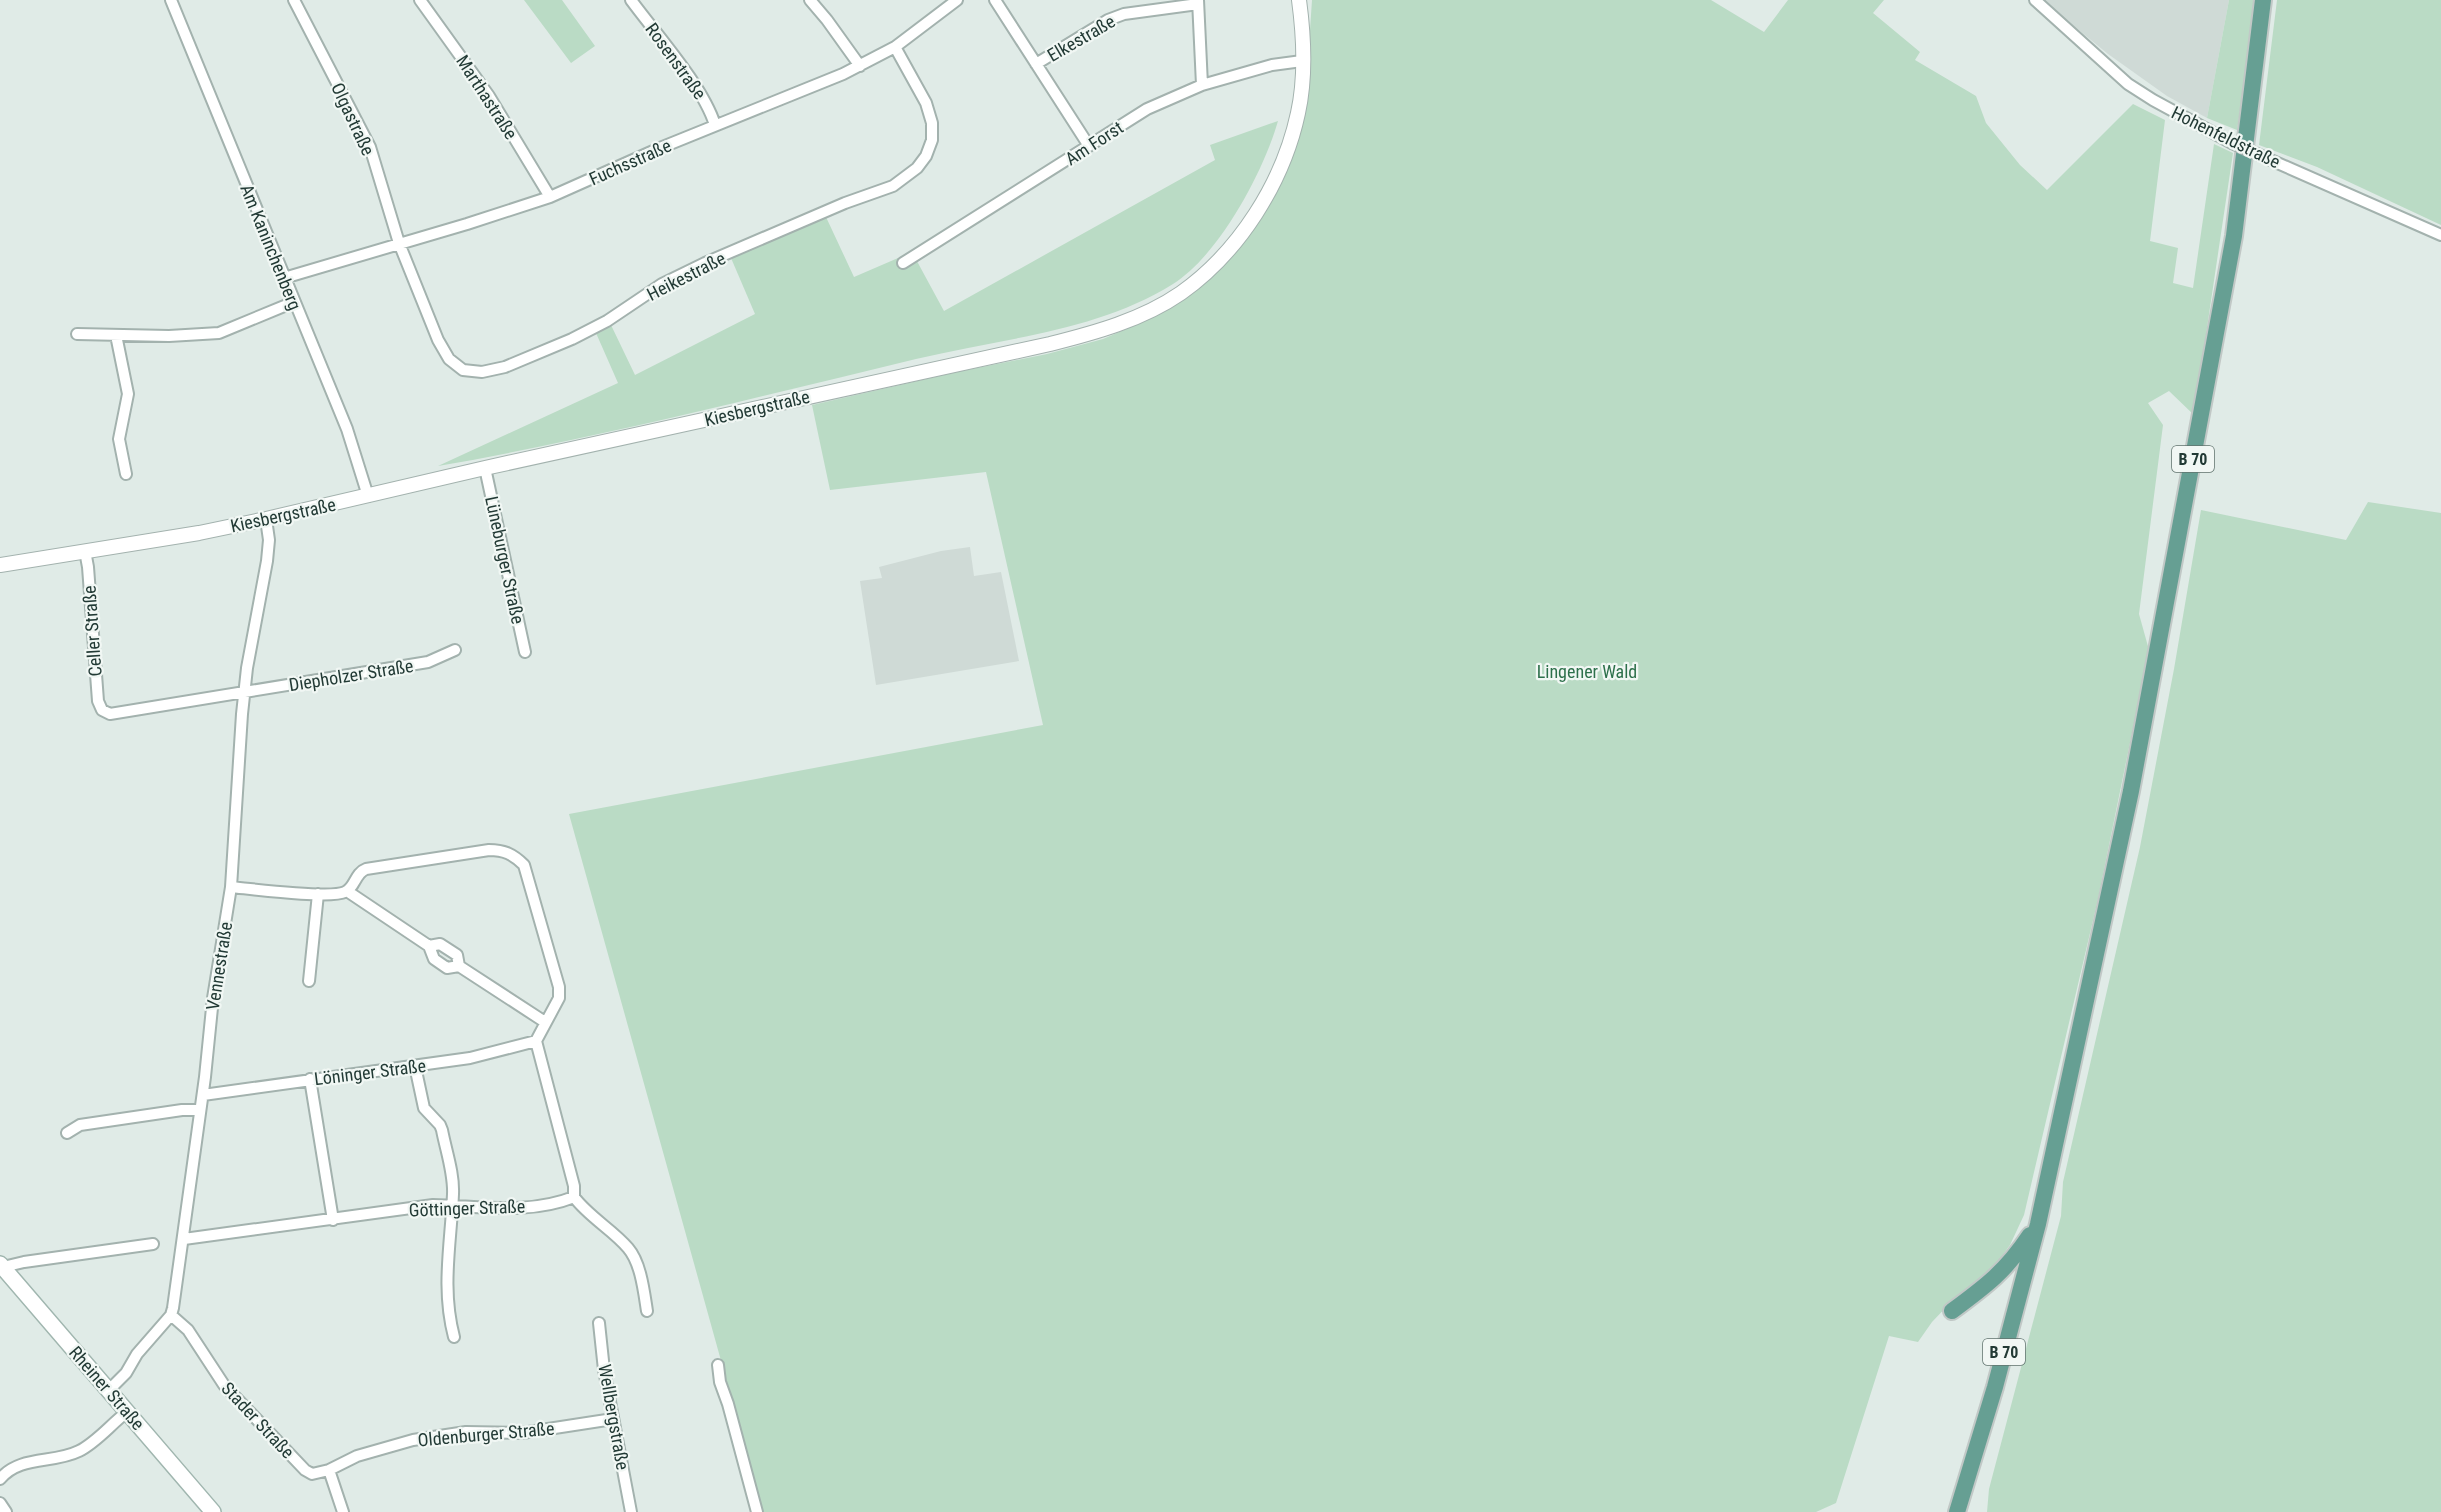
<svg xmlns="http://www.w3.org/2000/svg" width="2441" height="1512" font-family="'Roboto Condensed',sans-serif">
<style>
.built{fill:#cfdad6}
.green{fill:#badbc5}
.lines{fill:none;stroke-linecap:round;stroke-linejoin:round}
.minor-casing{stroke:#a3b2ae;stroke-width:14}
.tertiary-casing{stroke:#a3b2ae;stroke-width:16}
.secondary-casing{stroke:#a0b6af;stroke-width:18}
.primary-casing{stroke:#c1c8c6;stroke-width:20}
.minor{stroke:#fff;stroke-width:10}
.tertiary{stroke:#fff;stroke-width:14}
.secondary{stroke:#fff;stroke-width:15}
.primary{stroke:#669f93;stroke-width:16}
.minor-bridge-casing{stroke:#a3b2ae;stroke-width:14;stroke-linecap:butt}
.minor-bridge{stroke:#fff;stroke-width:10}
.labels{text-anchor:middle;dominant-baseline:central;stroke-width:4.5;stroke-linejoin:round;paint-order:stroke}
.shield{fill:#f1f7f4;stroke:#60736e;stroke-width:1.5}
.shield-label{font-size:16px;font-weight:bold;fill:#223a35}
.street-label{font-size:18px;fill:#223a35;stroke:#f1f7f4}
.park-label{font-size:18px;fill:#2d704b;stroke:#f1f7f4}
</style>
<rect width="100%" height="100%" fill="#e0ebe7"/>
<path class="built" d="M2042,0H2229L2207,118L2167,96L2108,54Z
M970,547L974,576L1001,572L1019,661L876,685L860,581L882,578L879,567L941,551Z"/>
<path class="green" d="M524,0H562L595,46L571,63Z
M1312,0H1711L1764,32L1788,0H1884L1873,13L1920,52L1915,60L1976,96L1986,123L2020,165L2047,190L2133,104L2165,120L2150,241L2178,248L2173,283L2193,288L2214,144L2233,153L2194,415L2169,391L2148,403L2163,425L2139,614L2149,650L2098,899L2024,1215L2010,1245L1989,1274L1953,1300L1932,1322L1918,1342L1889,1336L1836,1503L1816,1512H760L720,1357L569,814L1043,725L986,472L830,490L812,405L957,372L1047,354L1103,339L1147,320L1184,297L1218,266L1288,156L1308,60Z
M2229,0H2257L2237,130L2207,118Z
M2277,0H2441V225L2317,167L2259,145Z
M1278,121C1263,173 1219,255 1173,284C1096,332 1003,338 916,359C758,397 599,438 438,466L618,383L596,333L611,325L635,375L755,314L731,258L826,217L854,277L912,252L944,311L1215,160L1210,145Z
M2368,502L2441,513V1512H1987L1989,1489L2061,1216L2063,1182L2140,847L2174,669L2201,510L2346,540Z"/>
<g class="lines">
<g class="minor-casing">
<path id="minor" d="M171,0L347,429L368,496
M294,0L370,147L399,243L438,340L449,359L463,370L482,372L505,367L572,339L607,321L662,284L705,263L845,203L893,186L917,168L926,156L932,140V123L926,103L895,47
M420,0L489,96L550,197
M631,0C656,34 703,86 715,125
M810,0L827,20L860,66
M995,0L1089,146
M1198,0L1202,85
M2035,0L2128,84L2153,100L2232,143
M1036,64L1108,20L1124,14L1198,4
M2257,154L2441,235
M903,263L1147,109L1202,85L1272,65L1302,61
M284,278L467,224L550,197L660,148L843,74L895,47L957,0
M77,334L169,336L219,333L294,302
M116,335L128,394L119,439L126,474
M485,468L525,652
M85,551L88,567L98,701L102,710L110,714L428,662L455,650
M231,887C252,889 330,899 345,892C355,888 355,873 366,869L489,850C504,850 513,854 524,865L559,987V998L536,1041L574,1186V1197
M347,891L429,946L434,959L447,968L459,966
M429,946L440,944L457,955L459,966L545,1022
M309,981L318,894
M415,1066L424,1108L440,1125L442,1130C446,1151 454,1173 453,1194C451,1243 441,1288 454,1337
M310,1079L333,1220
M203,1095L470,1058L536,1041
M67,1133L80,1125L182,1110H200
M184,1239L433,1205C480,1206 529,1215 574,1197C589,1217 613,1230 628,1248C641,1263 644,1292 647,1311
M3,1267L24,1262L153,1244
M171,1315L188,1330L224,1385L305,1470L312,1474L329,1470L343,1512
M599,1323L604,1370L631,1512
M718,1365L720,1382L728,1404L757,1512
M109,1390L126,1373L137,1354L171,1315L173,1308L205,1077L213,998L231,887L242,714L247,668L267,561L269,540L266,519
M329,1470L357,1456L413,1440L466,1432L522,1433L613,1419
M0,1479C20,1455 53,1464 79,1451C97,1442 111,1424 127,1412
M0,1503L6,1512"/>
</g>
<g class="tertiary-casing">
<path id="tertiary" d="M0,565L199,533L266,519L485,468L1050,344C1094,333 1142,320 1181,293C1239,252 1283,183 1298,113C1306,77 1304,37 1299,0"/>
</g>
<g class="secondary-casing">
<path id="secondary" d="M0,1264L213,1512"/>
</g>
<g class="primary-casing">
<path id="primary" d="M1952,1311C1986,1286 2006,1271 2030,1235
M1957,1512L1995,1387L2038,1224L2131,791L2234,236L2263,0"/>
</g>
<use href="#minor" class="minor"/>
<use href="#tertiary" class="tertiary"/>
<use href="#secondary" class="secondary"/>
<use href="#primary" class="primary"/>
<g class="minor-bridge-casing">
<path id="minor-bridge" d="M2232,143L2257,154"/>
</g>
<use href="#minor-bridge" class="minor-bridge"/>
</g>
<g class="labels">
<g class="shield">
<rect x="2172" y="446" width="42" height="26" rx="4.5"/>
<rect x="1983" y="1339" width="42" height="26" rx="4.5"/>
</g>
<g class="shield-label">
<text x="2193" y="459">B 70</text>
<text x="2004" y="1352">B 70</text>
</g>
<g class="street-label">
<text transform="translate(1081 38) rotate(-30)">Elkestraße</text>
<text transform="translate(676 61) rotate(54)">Rosenstraße</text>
<text transform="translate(487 97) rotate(57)">Marthastraße</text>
<text transform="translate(353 119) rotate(65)">Olgastraße</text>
<text transform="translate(2226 137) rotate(26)">Hohenfeldstraße</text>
<text transform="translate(1094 143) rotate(-33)">Am Forst</text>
<text transform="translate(630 162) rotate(-24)">Fuchsstraße</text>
<text transform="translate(271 247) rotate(68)">Am Kaninchenberg</text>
<text transform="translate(686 276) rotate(-27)">Heikestraße</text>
<text transform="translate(757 408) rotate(-13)">Kiesbergstraße</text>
<text transform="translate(283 515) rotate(-12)">Kiesbergstraße</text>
<text transform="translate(505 560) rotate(78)">Lüneburger Straße</text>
<text transform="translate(92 631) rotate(-94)">Celler Straße</text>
<text transform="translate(351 675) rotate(-9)">Diepholzer Straße</text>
<text transform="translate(219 966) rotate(-81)">Vennestraße</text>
<text transform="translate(370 1072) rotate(-7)">Löninger Straße</text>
<text transform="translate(467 1208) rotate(-2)">Göttinger Straße</text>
<text transform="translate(107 1388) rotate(49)">Rheiner Straße</text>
<text transform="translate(614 1417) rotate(80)">Wellbergstraße</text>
<text transform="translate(258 1420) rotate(47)">Stader Straße</text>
<text transform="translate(486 1434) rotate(-5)">Oldenburger Straße</text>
</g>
<g class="park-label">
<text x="1587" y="671">Lingener Wald</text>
</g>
</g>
</svg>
